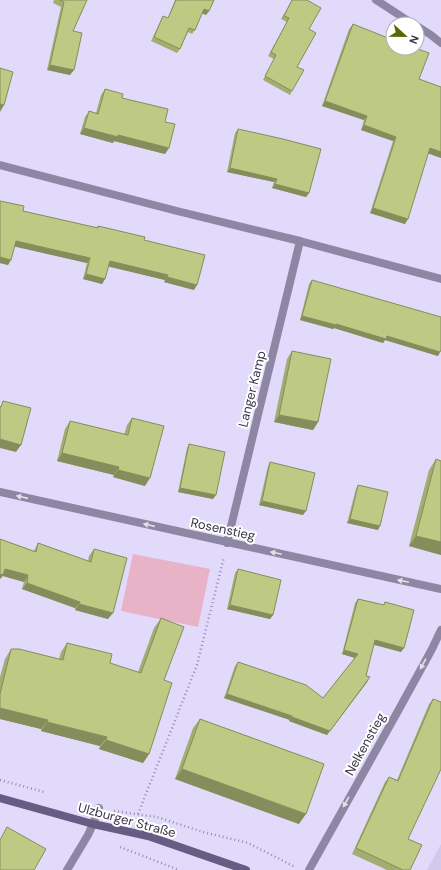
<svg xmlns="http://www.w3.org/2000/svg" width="441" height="870" font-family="'DM Sans',sans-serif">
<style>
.built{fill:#d1caed}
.green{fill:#e8b3c6}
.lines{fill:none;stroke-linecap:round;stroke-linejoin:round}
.path{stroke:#948ea9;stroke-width:2.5;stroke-dasharray:1 3;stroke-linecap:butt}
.street{stroke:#8d87a3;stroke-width:8}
.secondary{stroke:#675d84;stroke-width:8}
.wall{fill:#a3ad71}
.shaded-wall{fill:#858d5c}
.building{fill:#bec983;stroke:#858d5c}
.oneway{fill:#e2e1e8}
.labels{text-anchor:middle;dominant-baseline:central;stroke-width:4;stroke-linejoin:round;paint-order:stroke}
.street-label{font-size:13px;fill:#3a354a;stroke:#fff}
</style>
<rect width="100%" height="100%" fill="#e1dafa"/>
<path class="built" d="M441,844V870H427Z"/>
<path class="green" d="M133,554L210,569L198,627L121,611Z"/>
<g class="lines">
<path class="path" d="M0,780L44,792
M114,811L157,817L203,832L248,843L295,867
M138,814L197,665L224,557
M120,847L179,870"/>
<path class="street" d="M376,0L413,24
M417,26L431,35L441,43
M0,165L177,211L300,241L441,279
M0,492L441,589
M227,543L300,241
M67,870L88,835L93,824L99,808
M309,870L398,711L432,649L441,630"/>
<path class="secondary" d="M0,798L93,824L148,836L246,870"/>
</g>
<path class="wall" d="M54,0H87L73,31L70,75L47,70L61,7L53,3Z
M175,0H214L209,11L206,15L202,13L195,30L192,34L188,32L180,49L177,53L151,41L161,20L163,16L168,18Z
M292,0H307L309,29L297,67L292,91L290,95L263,80L274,59L268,56L287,22L281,19Z
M353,24L419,79L441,87V158L428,153L405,224L370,213L393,141L361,130L364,120L322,106L349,29Z
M105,89L165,122V154L114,141L113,143L80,134L85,117L89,111L96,113L101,95Z
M238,129L309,193L306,197L272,188L274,182L227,172L235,133Z
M0,201L23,211L97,228L98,226L144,240L194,290L164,282L165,280L108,266L105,279L102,284L83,279L87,263L15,246L8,265L0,263Z
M312,280L440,352L438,356L385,340L383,343L334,328L333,329L300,320L309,284Z
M292,351L318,422L313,430L274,422L287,359Z
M132,418L145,486L113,477L114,475L57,461L65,429L70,421L124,435L127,425Z
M189,444L213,499L178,492L187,448Z
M436,459L441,461V555L409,546L429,470Z
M270,462L303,515L259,505L268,466Z
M358,485L378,530L347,523L356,489Z
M0,539L34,551L38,543L88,561L89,556L94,549L108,619L75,610V608L22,589L24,582L3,576Z
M238,569L273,615L270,619L227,609L235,573Z
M358,599L383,605L385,602L401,652L374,645L327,735L289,721L290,720L224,698L235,666L238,662L323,698L355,658L342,654L355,603Z
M161,618L164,680L149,754L143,763L99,749L100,746L41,731V729L0,719V677L5,659L11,649L59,659L61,652L67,643L110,663L138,672L154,628Z
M433,699L408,839L410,870H387L352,854L385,782L389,777L397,780L429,704Z
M200,719L299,824L175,779L193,728Z"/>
<path class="shaded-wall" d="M204,9L209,11L206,15L201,13Z
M50,65L74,70L70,75L47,70Z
M325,101L367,116L364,120L322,106Z
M0,104L4,105L0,112Z
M364,125L396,137L393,141L361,130Z
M84,128L118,135L169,148L165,154L114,141L113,143L80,134Z
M430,148L441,152V158L427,153Z
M230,168L277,179L274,182L227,172Z
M275,184L309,193L306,197L272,188Z
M373,208L408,219L405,224L370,213Z
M16,241L90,258L87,263L12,246Z
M0,257L11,260L8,265L0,263Z
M110,261L168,275L165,280L106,266Z
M86,274L105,279L102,284L83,279Z
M167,277L197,285L194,290L164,282Z
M302,316L387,336L440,352L438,356L385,340L383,343L334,328L333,329L300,320Z
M279,415L318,422L313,430L274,422Z
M0,439L21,445L16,452L0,448Z
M62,453L119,467L114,475L57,461Z
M118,470L150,478L145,486L113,477Z
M180,488L216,495L213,499L178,492Z
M262,501L306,511L303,515L259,505Z
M350,519L380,526L378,530L347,523Z
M416,536L441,542V555L409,546Z
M5,569L28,575L24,582L3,576L0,579V574Z
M27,583L80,602L75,608L22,589Z
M79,604L113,613L108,619L75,610Z
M230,605L273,615L270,619L227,609Z
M375,640L404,648L401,652L372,644Z
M344,650L358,654L355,658L342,654Z
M368,681L327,735L289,721L292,717Z
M227,694L292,716L290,720L224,698Z
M0,708L48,720L41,729L0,719Z
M47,722L107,737L100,746L41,731Z
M106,740L149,754L143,763L99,749Z
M182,769L306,814L299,824L175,779Z"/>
<path class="building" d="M60,0H87L73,31L82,33L74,70L50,65L64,2Z
M176,0H214L209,11L204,9L195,30L189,28L180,49L154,37L163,16L168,18Z
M292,0H307L321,8L309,29L316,33L297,67L304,70L292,91L265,76L276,55L271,52L289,18L284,16Z
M353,24L393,40V48H415L429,53L419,79L441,87V152L430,148L408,219L373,208L396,137L364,125L367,116L325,101Z
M0,68L13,72L4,105L0,104Z
M105,89L123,94L122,98L168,109L165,122L175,124L169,148L118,135V137L84,128L89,111L98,114Z
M238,129L283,139L321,149L309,193L275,184L277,179L230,168Z
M0,201L24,206L23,211L98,228V226L145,237L144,240L205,255L197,285L167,277L168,275L110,261L105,279L86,274L90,258L16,241L11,260L0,257Z
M312,280L441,317V350L440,352L387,336L386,339L336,324V325L302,316Z
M292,351L331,359L318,422L279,415Z
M3,401L31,408L21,445L0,439V406L1,407Z
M132,418L164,426L150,478L118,470L119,467L62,453L70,421L128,435Z
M189,444L225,452L216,495L180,488Z
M436,459L441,461V542L416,536Z
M270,462L315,473L306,511L262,501Z
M358,485L388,492L380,526L350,519Z
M0,539L36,552L38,543L91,562L94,549L127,558L113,613L79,604L80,602L27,583L28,575L5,569L3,575L0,574Z
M238,569L281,580L273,615L230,605Z
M358,599L384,605L385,602L414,610L404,648L375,640L366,676L370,677L330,731L292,717V716L227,694L238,662L306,685L323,698L358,654L344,650Z
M161,618L184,627L164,680L172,683L149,754L106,740L107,737L47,722L48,720L0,708V694L11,649H19L63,660L67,643L112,654L110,663L141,673Z
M433,699L441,702V769L408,839L422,845L410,870H403L356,848L389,777L398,781Z
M200,719L324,764L306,814L182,769Z
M7,827L46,849L34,870H0V840Z"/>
<defs><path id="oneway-solid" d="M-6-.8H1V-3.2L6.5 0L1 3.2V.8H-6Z"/></defs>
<g class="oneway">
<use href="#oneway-solid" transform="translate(22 497) rotate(-167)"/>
<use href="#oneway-solid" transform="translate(149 525) rotate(-167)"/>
<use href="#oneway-solid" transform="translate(276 553) rotate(-168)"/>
<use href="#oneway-solid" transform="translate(403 581) rotate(-168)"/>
<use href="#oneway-solid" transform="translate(423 664) rotate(119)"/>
<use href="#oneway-solid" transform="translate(346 802) rotate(119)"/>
</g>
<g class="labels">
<g class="street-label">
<text transform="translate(252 389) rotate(-76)">Langer Kamp</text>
<text transform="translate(223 529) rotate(12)">Rosenstieg</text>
<text transform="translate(365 744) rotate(-61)">Nelkenstieg</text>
<text transform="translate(127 820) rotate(15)">Ulzburger Straße</text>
</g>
</g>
<g transform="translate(405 36) rotate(112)"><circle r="19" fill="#ffffff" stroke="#b0aeb7"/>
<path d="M0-3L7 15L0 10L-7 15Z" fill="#5d6505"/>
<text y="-6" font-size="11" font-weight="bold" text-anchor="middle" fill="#3a354a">N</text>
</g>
</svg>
